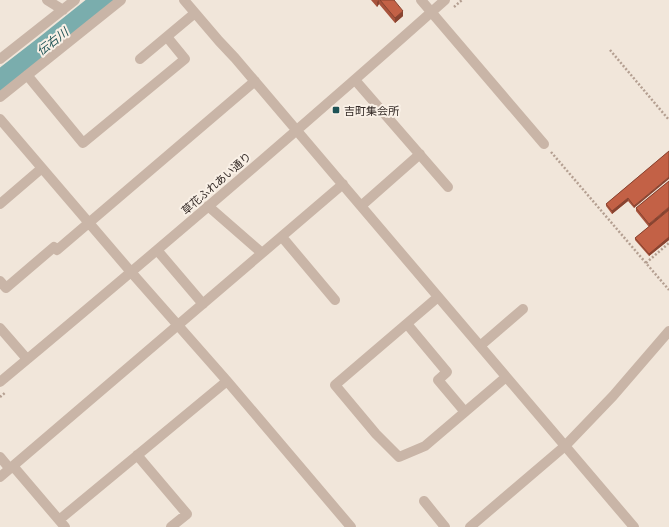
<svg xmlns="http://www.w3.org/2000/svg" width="669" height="527" font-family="Commissioner,'Noto Sans JP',sans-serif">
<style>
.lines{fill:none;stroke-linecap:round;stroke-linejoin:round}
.river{stroke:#7aadad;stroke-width:23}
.path{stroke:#b49f91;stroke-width:2.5;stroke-dasharray:2 2;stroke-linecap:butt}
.minor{stroke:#c9b5a7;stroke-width:10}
.wall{fill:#a8533c}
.shaded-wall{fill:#884431}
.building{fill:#c36146;stroke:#884431}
.poi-dot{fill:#1e5356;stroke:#f9f0e6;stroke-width:1.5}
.labels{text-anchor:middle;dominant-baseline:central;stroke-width:4;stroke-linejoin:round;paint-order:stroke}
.poi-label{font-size:11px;fill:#352b27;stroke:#f9f0e6;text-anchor:start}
.street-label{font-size:11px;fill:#352b27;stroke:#f9f0e6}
.water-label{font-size:12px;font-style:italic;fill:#1e5356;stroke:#f9f0e6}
</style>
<rect width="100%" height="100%" fill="#f1e6da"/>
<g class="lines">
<path class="river" d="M0,82L49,44L104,0"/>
<path class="path" d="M454,7L462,0
M610,50L669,120
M551,152L669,290
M646,263L669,243
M0,397L6,392"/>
<path class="minor" d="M47,0L63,10
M184,0L219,41L235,58L634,527
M421,0L544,144
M0,59L75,0
M140,59L195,13
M27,75L83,143L185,59L167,37
M355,80L448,187
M0,97L121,0
M0,119L131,272L227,381L351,527
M0,204L42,168
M208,206L262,253
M361,206L420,154
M282,237L335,300
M157,250L203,304
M0,281L6,288L54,247L57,250L255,81
M438,297L335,385L376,434L399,457L425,446L506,377
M407,324L447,372L438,380L465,412
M0,328L27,359
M480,346L523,309
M0,382C150,257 299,130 445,0
M137,455L187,514L171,527
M0,457L10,469
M13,466L65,527
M0,477L343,184
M424,501L445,527
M59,520L227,381
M470,527L565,446L613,396L669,331"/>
</g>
<path class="wall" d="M371,0H394L403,16L395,23L379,4L377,7Z
M669,151L634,208L628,201L612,214L606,206V204Z
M669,181L649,227L636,211V208Z
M669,210V240L649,256L635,240V238Z"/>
<path class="shaded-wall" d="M379,0V4L377,7V2Z
M403,11V16L395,23V18Z
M669,177V179L634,208V206Z
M628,198V201L612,214V211Z
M669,207V210L649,227V224Z
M669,237V240L649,256V254Z"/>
<path class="building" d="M380,0H394L403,11L395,18Z
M669,151V177L634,206L628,198L612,211L606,204Z
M669,181V207L649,224L636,208Z
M669,210V237L649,254L635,238Z"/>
<rect class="poi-dot" x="332" y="106" width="8" height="8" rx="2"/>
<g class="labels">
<g class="poi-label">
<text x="344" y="110">吉町集会所</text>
</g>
<g class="street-label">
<text transform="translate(216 183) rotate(-41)">草花ふれあい通り</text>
</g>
<g class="water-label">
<text transform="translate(52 41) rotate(-38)">伝右川</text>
</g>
</g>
</svg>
